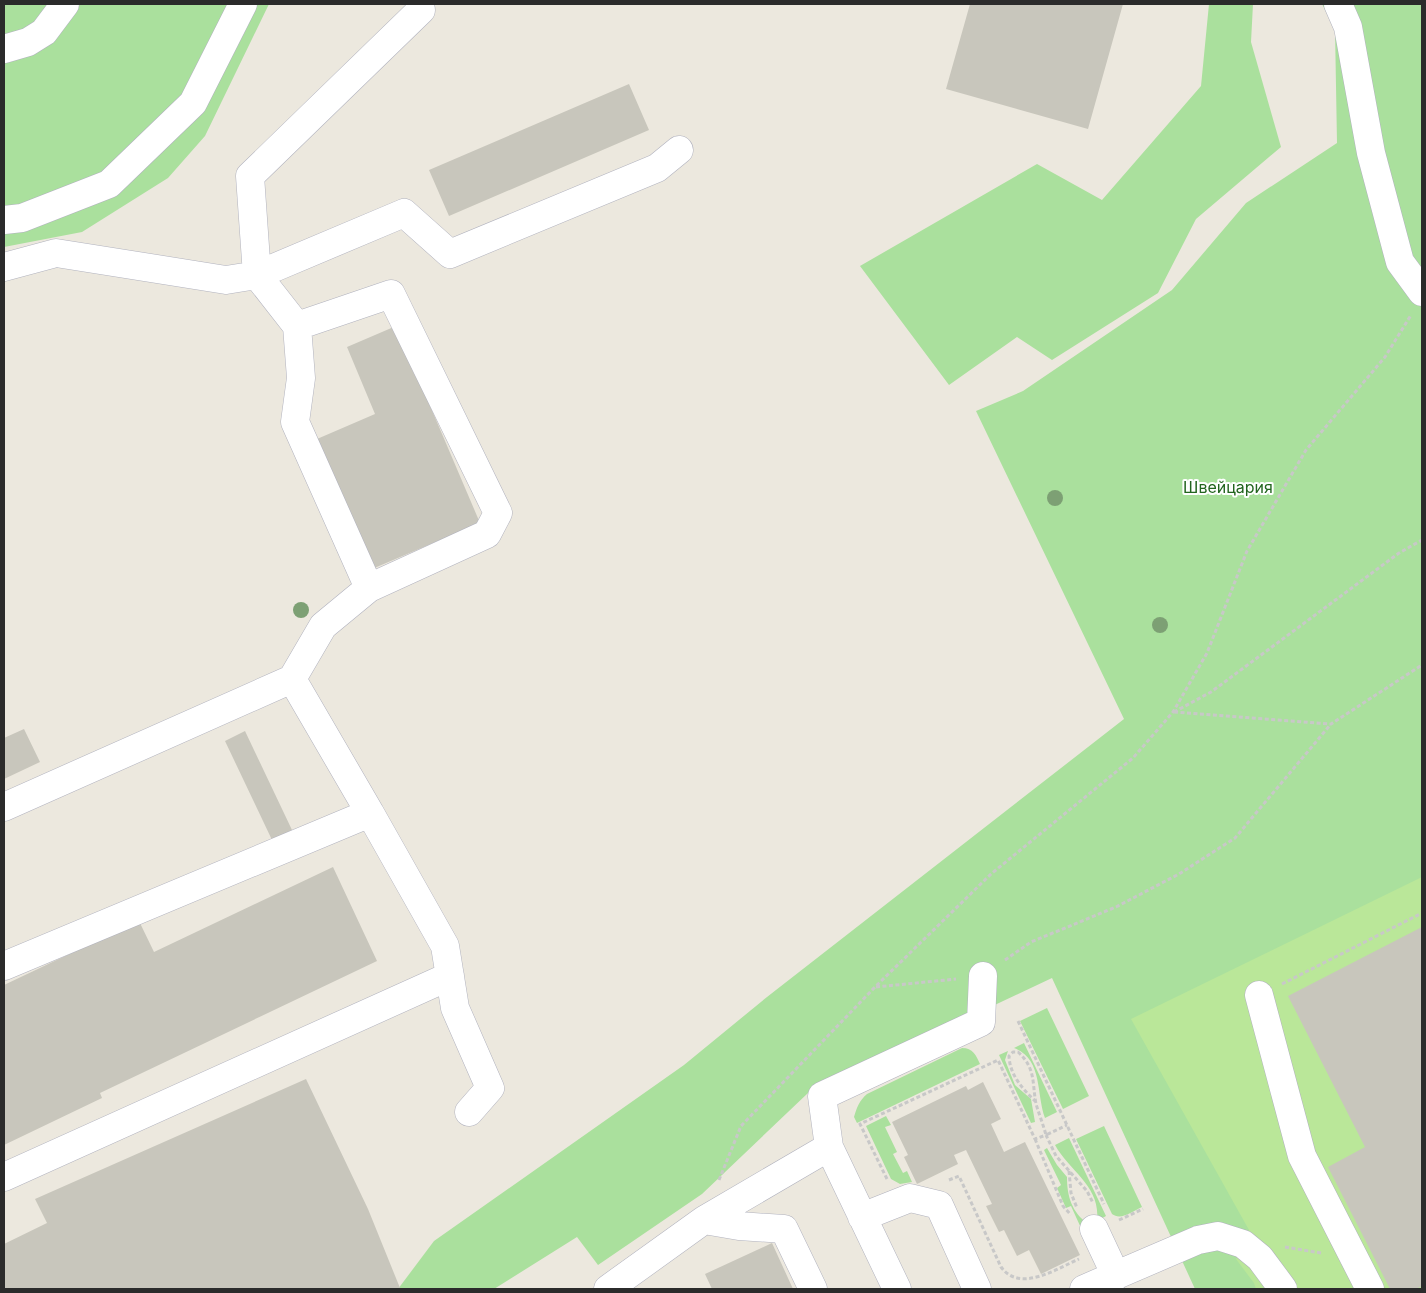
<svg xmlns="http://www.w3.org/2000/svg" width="1426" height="1293" font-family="Inter,sans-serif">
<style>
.green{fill:#aae09d}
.pitch{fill:#bae799}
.building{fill:#c8c6bc}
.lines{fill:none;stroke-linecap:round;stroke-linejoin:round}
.minor-casing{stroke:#b1b2be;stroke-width:29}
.path{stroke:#c8c8c8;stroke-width:3;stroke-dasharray:4 2.5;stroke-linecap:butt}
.minor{stroke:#fff;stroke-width:28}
.tree{fill:#7da074}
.labels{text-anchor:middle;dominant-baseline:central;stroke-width:4;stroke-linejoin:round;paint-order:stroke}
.park-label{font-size:16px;fill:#22651e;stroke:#fff}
</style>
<rect width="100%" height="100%" fill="#ece8de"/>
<path class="green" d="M4,4H269L205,136L168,178L82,232L4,247Z
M1209,4H1253L1251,42L1281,147L1196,219L1158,293L1052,360L1017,337L949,385L860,266L1037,164L1102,200L1201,86Z
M1322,4H1422V1289H1195L1052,978L808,1093L702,1194L598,1265L577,1237L494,1289H398L434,1241L684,1065L767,997L1124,719L976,411L1023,391L1172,290L1246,203L1337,143L1335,29Z
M1047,1008L1089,1096L1063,1109L1020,1021Z
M1024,1043L1057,1112L1045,1118C1036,1094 1043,1059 1014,1048Z
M962,1048C973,1048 976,1055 980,1064L857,1123L854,1117C857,1107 859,1101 867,1094Z
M1008,1051L1005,1060L1015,1085L1031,1099L1035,1122L1031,1123L999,1055Z
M886,1116L891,1125L885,1127L897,1152L893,1154L903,1173L907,1171L912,1182L900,1184L891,1179L866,1126Z
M1104,1126L1142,1207C1133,1211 1121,1221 1112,1214L1076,1139Z
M1069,1138L1106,1216L1097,1221C1101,1186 1070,1172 1055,1145Z
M1047,1148L1057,1165L1067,1177C1067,1197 1072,1212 1088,1224L1081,1228L1071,1206L1066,1208L1057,1188L1061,1185L1044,1150Z"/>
<path class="pitch" d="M1422,877V1289H1256L1254,1283L1236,1259L1249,1230L1131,1019Z"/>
<path class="building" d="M970,4H1123L1088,129L946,89Z
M629,84L649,130L449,216L429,170Z
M396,326L480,523L372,569L317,439L375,414L347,347Z
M24,729L40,762L4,779V738Z
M245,731L292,830L272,840L225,741Z
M333,867L377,961L100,1093L102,1098L4,1145V985L139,921L154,952Z
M1422,927V1286L1416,1289H1390L1328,1167L1365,1147L1288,996Z
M306,1079L368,1209L400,1288L4,1289V1244L47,1223L35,1199Z
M983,1082L1001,1119L991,1124L1004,1152L1025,1142L1080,1255L1041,1274L1029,1250L1017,1256L1004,1230L999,1232L986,1206L992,1204L966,1150L954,1155L958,1164L917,1184L904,1157L908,1155L892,1122L966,1086L968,1090Z
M772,1243L793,1289H712L705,1274Z"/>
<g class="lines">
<g class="minor-casing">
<path id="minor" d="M1338,4L1348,27L1371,153L1400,262L1422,292
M4,49L28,42L44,32L65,4
M4,220L22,218L109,184L193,103L243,4
M4,267L56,253L226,280L257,275L404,213L450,254L657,168L679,150
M369,588L295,422L301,378L297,326L257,275L250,176L421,10
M292,679L370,813
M4,807L292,679L323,626L369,588L487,534L498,513L391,294L297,326
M4,966L370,813L445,946L455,1008L490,1088L469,1112
M1259,995L1302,1156L1370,1289
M829,1147L897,1289
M4,1177L450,976
M862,1217L910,1198L939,1205L977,1289
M704,1220L829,1147L822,1096L981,1022L983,976
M1094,1229L1116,1276
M608,1289L704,1220L739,1226L784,1229L813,1289
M1084,1289L1198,1240L1218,1236L1243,1244L1260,1258L1283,1289"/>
</g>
<path class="path" d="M1174,712L1211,692L1399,553L1422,540
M1174,712L1331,724L1422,665
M1005,960L1031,942L1116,907L1179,874L1235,838L1331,724
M1282,984L1422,913
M876,987L956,979
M1018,1021L1104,1204
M1036,1102C1023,1089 1010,1076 1009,1056L1013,1052H1018C1036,1068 1032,1083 1036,1104C1039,1114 1043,1124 1046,1135L1067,1125
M1035,1139L1063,1206L1071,1215
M1069,1171L1071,1193L1077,1208
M887,1179L860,1124L998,1060L1035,1139L1046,1135L1056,1156L1087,1191L1093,1203
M719,1180L741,1126L875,987L991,874L1133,758L1173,712L1207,653L1247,551L1306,450L1385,357L1411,315
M949,1180L959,1176L1001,1267C1020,1293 1056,1269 1079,1259
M1119,1220L1143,1209
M1285,1247L1321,1253"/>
<use href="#minor" class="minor"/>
</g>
<g class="tree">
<circle cx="1055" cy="498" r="8"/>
<circle cx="301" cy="610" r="8"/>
<circle cx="1160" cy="625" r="8"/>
</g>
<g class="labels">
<g class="park-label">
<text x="1228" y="487">Швейцария</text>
</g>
</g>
<rect width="1426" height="1293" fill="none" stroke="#2b2b2b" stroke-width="10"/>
</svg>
